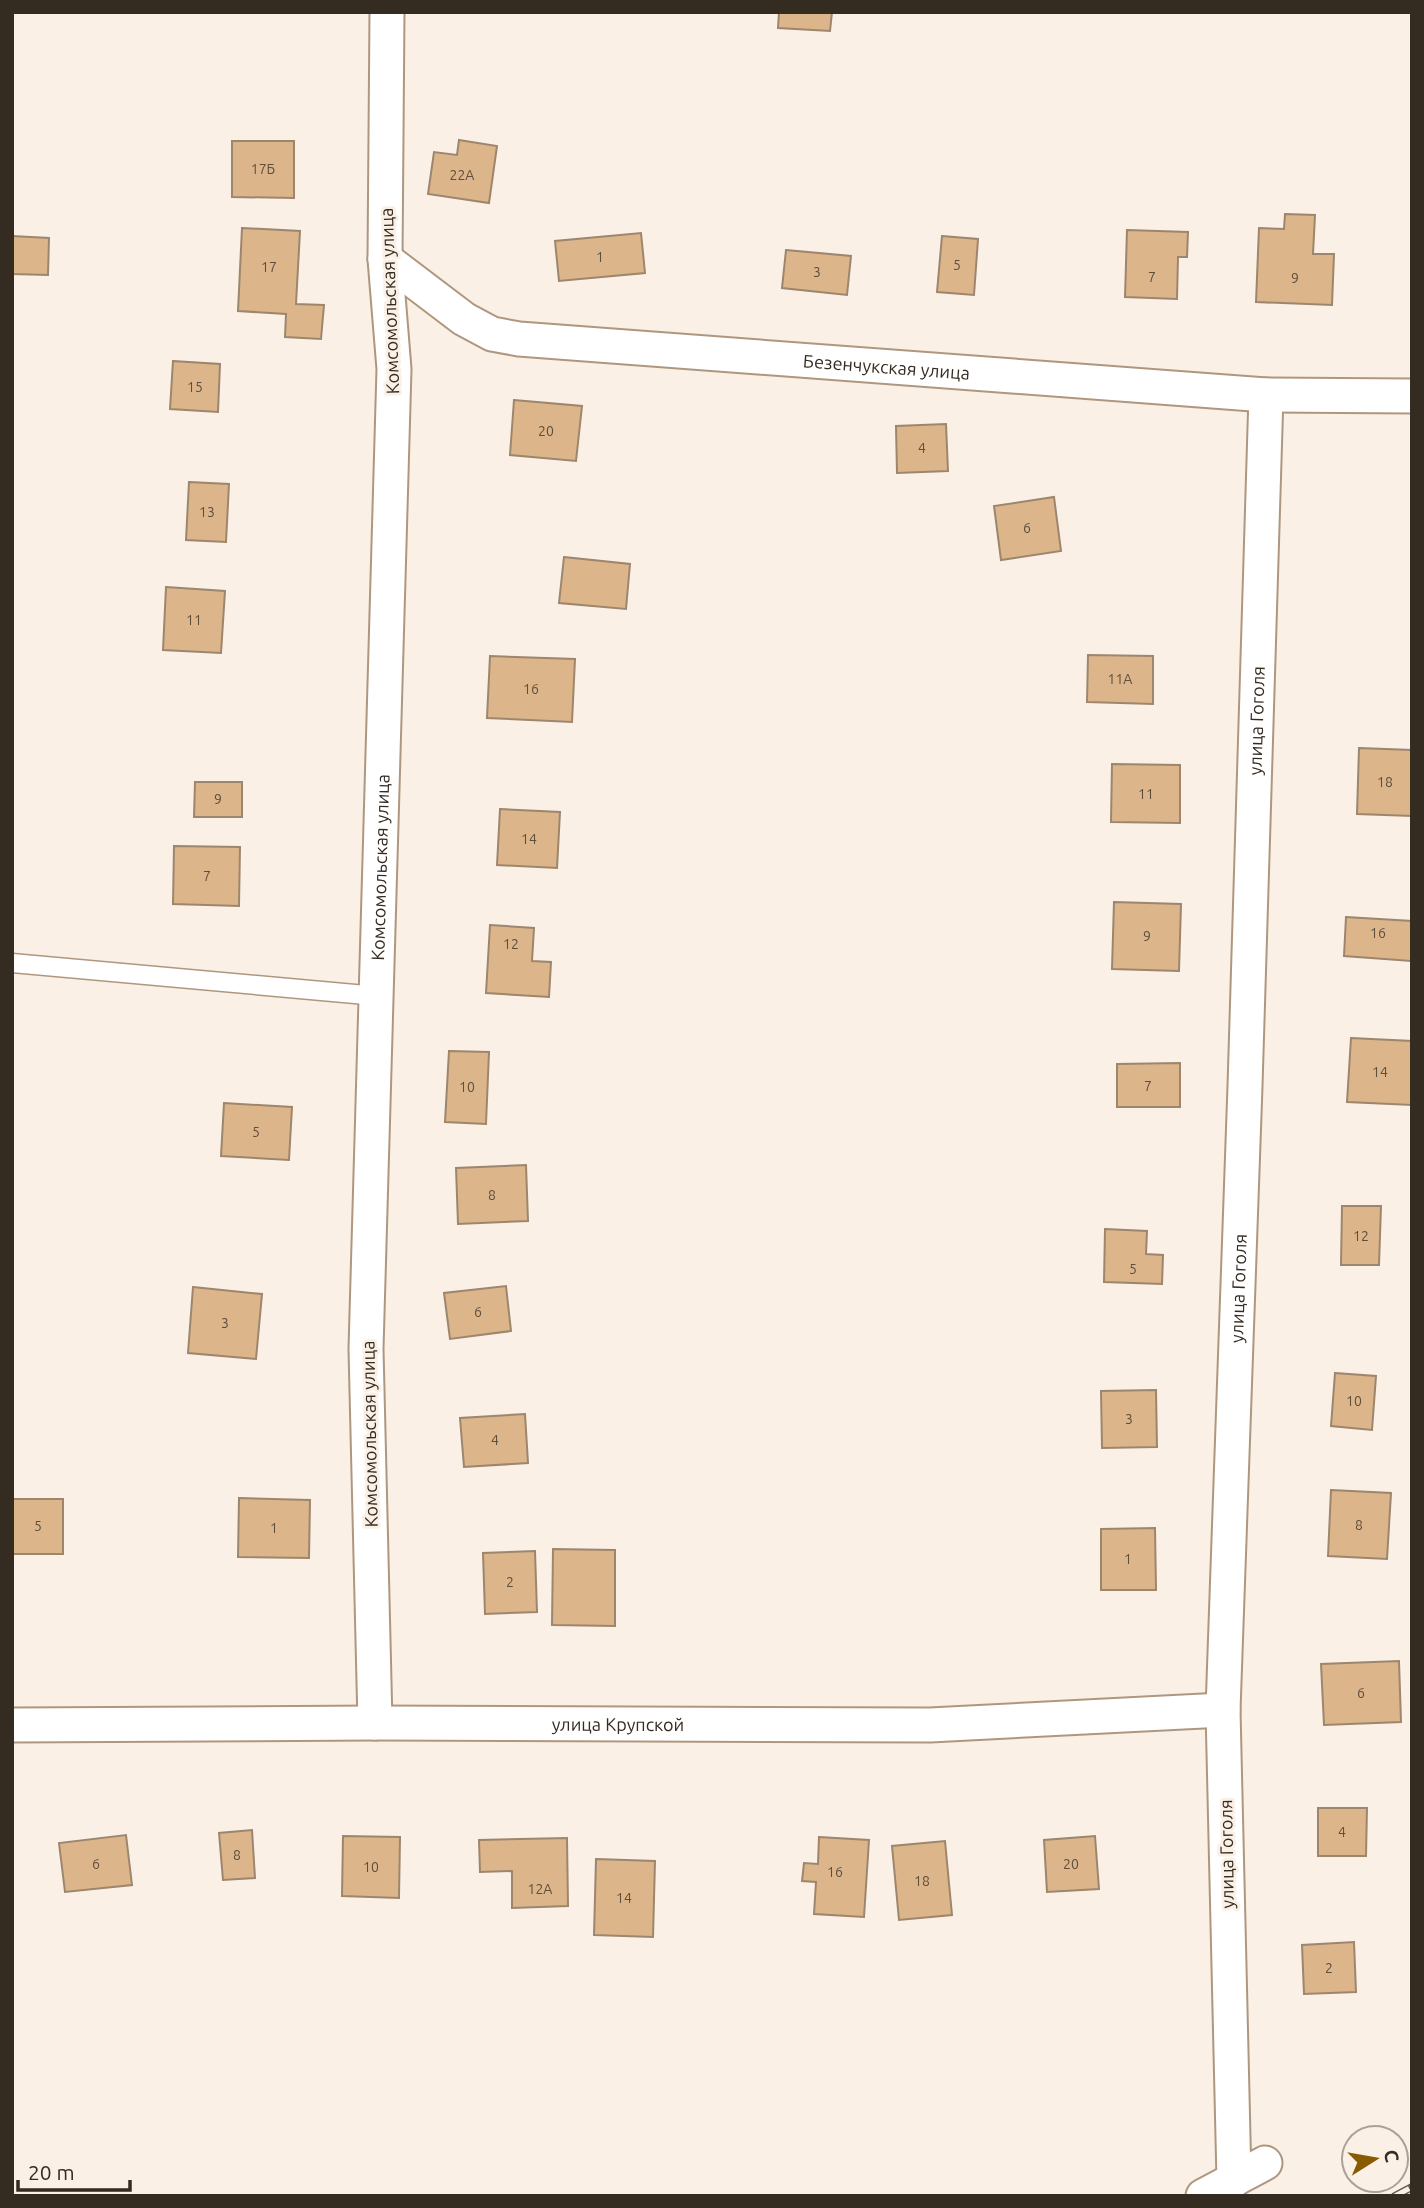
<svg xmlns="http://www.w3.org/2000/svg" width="1424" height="2208" font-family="Ubuntu,sans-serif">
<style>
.building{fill:#dcb58b;stroke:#9d866d;stroke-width:2}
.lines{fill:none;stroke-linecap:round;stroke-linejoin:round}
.service-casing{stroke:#af977f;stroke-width:21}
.minor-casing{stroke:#af977f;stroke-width:37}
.service{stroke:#fff;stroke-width:18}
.minor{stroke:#fff;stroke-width:33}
.rail-casing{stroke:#635a50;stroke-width:8}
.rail{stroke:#fbf0e6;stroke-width:5;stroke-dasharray:16;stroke-linecap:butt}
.labels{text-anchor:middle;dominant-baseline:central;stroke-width:6;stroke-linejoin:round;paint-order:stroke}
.number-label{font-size:14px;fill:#5e4e3c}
.street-label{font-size:18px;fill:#342b21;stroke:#fbf0e6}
</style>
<rect width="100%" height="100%" fill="#fbf0e6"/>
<path class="building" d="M779,12H832L830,31L778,28Z
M459,140L497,146L489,203L428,194L434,152L457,155Z
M232,141H294V198L232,197Z
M1285,214L1315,215L1313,254H1334L1332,305L1256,302L1259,228L1284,229Z
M242,228L300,231L296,304L324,305L321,339L285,337L286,314L238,311Z
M1127,230L1188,232L1187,257H1178L1177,299L1125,297Z
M641,233L645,273L559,281L555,241Z
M12,236L49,238L48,275L12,274Z
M942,236L978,239L974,295L937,292Z
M786,250L851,256L847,295L782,288Z
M173,361L220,364L218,412L170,409Z
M514,400L582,406L576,461L510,455Z
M946,424L948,471L897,473L896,426Z
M189,482L229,484L226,542L186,540Z
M1054,497L1061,551L1001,560L994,506Z
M564,557L630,564L626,609L559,603Z
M166,587L225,591L221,653L163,650Z
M1088,655L1153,656V704L1087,702Z
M490,656L575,659L572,722L487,718Z
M1359,748L1412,750V816L1357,814Z
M1112,764L1180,765V823L1111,822Z
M195,782H242V817H194Z
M500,809L560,812L557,868L497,865Z
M174,846L240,847L239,906L173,904Z
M1114,902L1181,904L1179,971L1112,969Z
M1346,917L1412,921L1411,961L1344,956Z
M490,925L534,928L532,961L551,962L549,997L486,993Z
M1351,1038L1412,1041V1105L1347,1102Z
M449,1051L489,1052L486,1124L445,1122Z
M1180,1063V1107H1117V1064Z
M224,1103L292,1107L289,1160L221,1156Z
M526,1165L528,1221L458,1224L456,1168Z
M1342,1206H1381L1379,1265H1341Z
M1105,1229L1147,1231L1146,1254L1163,1255L1162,1284L1104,1282Z
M506,1286L511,1331L450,1339L444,1293Z
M193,1287L262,1294L256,1359L188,1353Z
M1335,1373L1376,1376L1372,1430L1331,1426Z
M1156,1390L1157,1447L1102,1448L1101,1391Z
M525,1414L528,1463L464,1467L460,1418Z
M1331,1490L1391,1493L1387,1559L1328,1556Z
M239,1498L310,1500L309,1558L238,1557Z
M12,1499H63V1554H12Z
M1155,1528L1156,1590H1101V1529Z
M553,1549L615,1550V1626L552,1625Z
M535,1551L537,1612L485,1614L483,1553Z
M1399,1661L1401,1722L1324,1725L1321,1664Z
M1318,1808H1367L1366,1856H1318Z
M252,1830L255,1878L223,1880L219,1833Z
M126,1835L132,1885L65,1892L59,1843Z
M343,1836L400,1837L399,1898L342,1896Z
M1095,1836L1099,1889L1047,1892L1044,1840Z
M819,1837L869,1840L864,1917L814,1914L816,1882L802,1881L804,1863L818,1864Z
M567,1838L568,1906L512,1908V1871L480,1872L479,1840Z
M945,1841L952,1915L899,1920L892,1846Z
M596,1859L655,1861L653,1937L594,1935Z
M1354,1942L1356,1992L1304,1994L1302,1945Z"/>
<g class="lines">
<g class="service-casing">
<path id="service" d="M12,963L377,996"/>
</g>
<g class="minor-casing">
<g id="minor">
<path id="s1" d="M385,259L464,319L492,334L519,339L1266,395L1412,396"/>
<path id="s2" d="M375,1723L366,1349L394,369L385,259L387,12"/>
<path id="s3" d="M12,1725L375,1723L930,1725L1223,1710"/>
<path id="s4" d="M1234,2180L1223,1710L1245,1086L1266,395"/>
<path d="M1203,2196L1265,2163"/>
</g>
</g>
<use href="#service" class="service"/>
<use href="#minor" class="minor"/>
<g class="rail-casing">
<path id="rail" d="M1395,2196L1412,2187"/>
</g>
<use href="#rail" class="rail"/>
</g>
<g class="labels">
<g class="number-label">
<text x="263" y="169">17Б</text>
<text x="462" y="175">22А</text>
<text x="600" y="257">1</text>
<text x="957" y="265">5</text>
<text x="269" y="267">17</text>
<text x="817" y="272">3</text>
<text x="1152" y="277">7</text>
<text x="1295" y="278">9</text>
<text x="195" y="387">15</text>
<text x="546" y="431">20</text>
<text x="922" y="448">4</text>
<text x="207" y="512">13</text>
<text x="1027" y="528">6</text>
<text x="194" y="620">11</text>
<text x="1120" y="679">11А</text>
<text x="531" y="689">16</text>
<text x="1385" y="782">18</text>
<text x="1146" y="794">11</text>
<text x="218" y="799">9</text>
<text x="529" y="839">14</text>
<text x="207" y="876">7</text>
<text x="1378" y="933">16</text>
<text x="1147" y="936">9</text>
<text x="511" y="944">12</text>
<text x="1380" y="1072">14</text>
<text x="1148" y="1086">7</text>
<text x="467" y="1087">10</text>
<text x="256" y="1132">5</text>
<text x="492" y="1195">8</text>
<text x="1361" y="1236">12</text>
<text x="1133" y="1269">5</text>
<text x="478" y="1312">6</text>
<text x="225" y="1323">3</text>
<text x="1354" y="1401">10</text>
<text x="1129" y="1419">3</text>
<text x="495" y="1440">4</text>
<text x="1359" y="1525">8</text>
<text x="38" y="1526">5</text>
<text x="274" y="1528">1</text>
<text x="1128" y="1559">1</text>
<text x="510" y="1582">2</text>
<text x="1361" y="1693">6</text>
<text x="1342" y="1832">4</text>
<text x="237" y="1855">8</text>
<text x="96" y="1864">6</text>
<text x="1071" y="1864">20</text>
<text x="371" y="1867">10</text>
<text x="835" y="1872">16</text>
<text x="922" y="1881">18</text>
<text x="540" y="1889">12А</text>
<text x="624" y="1898">14</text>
<text x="1329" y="1968">2</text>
</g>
<g class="street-label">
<text transform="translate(389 301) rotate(-92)">Комсомольская улица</text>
<text stroke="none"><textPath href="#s1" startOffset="527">Безенчукская улица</textPath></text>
<text stroke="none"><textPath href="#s4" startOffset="1460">улица Гоголя</textPath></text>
<text stroke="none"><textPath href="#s2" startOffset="856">Комсомольская улица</textPath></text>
<text stroke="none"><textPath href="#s4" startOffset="892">улица Гоголя</textPath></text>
<text transform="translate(369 1434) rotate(-91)">Комсомольская улица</text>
<text stroke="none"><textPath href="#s3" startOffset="606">улица Крупской</textPath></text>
<text transform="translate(1226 1854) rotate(-91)">улица Гоголя</text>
</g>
</g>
<rect width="1424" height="2208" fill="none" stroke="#342b21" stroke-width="28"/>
<g transform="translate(1375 2159) rotate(79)"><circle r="33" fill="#fbf0e6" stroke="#aba197" stroke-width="2"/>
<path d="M0-5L12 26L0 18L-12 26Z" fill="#895b00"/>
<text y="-10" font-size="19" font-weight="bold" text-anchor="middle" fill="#342b21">С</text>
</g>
<path d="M18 2180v10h112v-10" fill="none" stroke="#342b21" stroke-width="3.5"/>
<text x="28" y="2180" font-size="21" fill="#342b21" stroke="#fbf0e6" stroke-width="5" paint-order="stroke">20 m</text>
</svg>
